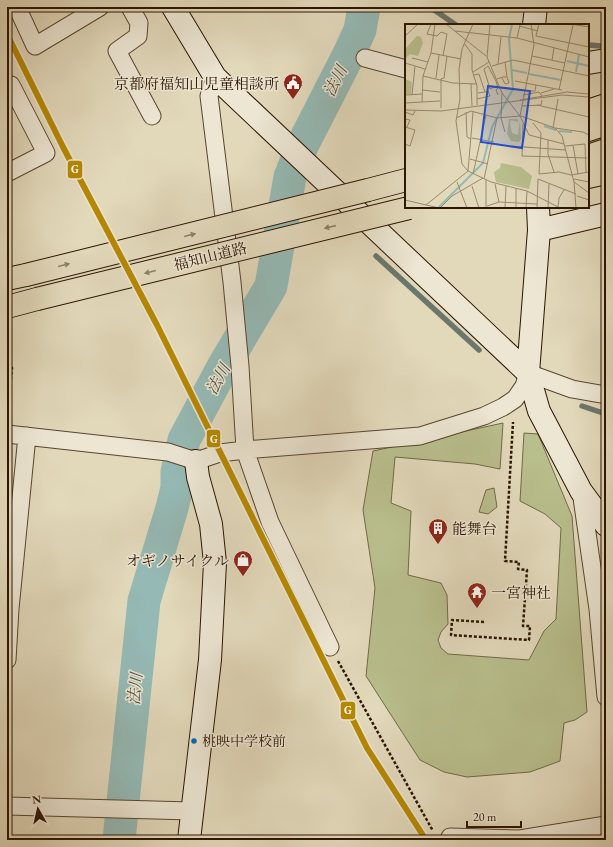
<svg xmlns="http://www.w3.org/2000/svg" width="613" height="847" font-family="'EB Garamond','Noto Serif JP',serif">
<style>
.green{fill:#b8be8c;stroke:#726946}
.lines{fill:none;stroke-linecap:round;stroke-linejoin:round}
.stream{stroke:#6b776c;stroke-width:5.5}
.river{stroke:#95b9b4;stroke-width:33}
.street-casing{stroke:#5a452f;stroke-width:19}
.secondary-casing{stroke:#2c1400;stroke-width:24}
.highway-casing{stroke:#2c1400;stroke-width:24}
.path{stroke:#2c1400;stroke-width:2.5;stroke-dasharray:3 2;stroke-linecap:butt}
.street{stroke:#ece6d3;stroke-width:17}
.secondary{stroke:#ece6d3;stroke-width:22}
.highway{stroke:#e2d9bb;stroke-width:22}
.highway-bridge-casing{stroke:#2c1400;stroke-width:24;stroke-linecap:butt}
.highway-bridge{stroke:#e2d9bb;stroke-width:22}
.rail-1-casing{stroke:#ece6d3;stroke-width:9}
.rail-1{stroke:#b58800;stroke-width:6}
.oneway{fill:#908067}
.bus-dot{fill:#0065bd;stroke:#ece6d3;stroke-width:1.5}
.labels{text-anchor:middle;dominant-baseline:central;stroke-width:3;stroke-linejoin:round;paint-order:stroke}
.bus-label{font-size:14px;fill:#2c1400;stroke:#ece6d3;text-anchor:start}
.poi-label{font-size:15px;fill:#2c1400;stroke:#ece6d3;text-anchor:end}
.street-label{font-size:15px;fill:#2c1400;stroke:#ece6d3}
.water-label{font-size:16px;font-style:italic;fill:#514e3f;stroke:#ece6d3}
.inset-river{fill:none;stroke:#95b9b4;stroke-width:2}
.inset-road{fill:none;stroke:#998a70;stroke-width:1}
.view{fill:#1d4ed8;fill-opacity:0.15;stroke:#1d4ed8;stroke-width:2}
.inset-edge{fill:none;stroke:#2c1400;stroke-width:2}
.line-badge{stroke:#ece6d3;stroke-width:1.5}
.badge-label{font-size:11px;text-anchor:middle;font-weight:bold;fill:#fff}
</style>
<rect width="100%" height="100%" fill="#e2d9bb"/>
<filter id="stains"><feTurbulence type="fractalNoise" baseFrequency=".005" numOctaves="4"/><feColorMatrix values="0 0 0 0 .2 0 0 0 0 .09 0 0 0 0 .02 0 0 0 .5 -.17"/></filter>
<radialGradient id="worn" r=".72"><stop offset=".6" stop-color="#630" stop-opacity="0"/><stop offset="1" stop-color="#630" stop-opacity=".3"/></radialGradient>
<path class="green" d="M503,423L500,469L475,464L395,457L391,503L411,511L408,575L441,583L447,595L448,624L441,632L438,640L441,648L448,654L529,660L544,631L556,619L561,528L545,514L520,501L524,433L538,434L572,516L587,712L575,720L564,723L560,761L530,772L467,777L444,772L420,760L366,676L375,588L363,510L373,451Z
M494,488L497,507L488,514L479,512L486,490Z"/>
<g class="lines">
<path class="stream" d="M430,7L456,25
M588,45L602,46
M290,177L296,180
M376,256L479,350
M582,406L606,414"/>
<path class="river" d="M119,840L144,601L172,508L177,488V472L184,440L223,367L271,286L290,177L303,144L349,54L360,30L364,7"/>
<g class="street-casing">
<path id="street" d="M17,7L35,46L100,7
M130,7L139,23L138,36L117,51L152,116
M365,58L406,69
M215,77L209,96L232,282L240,366L245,450L270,522L330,647
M7,86L11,85L46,153L7,173
M7,434L168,452L196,461L220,453L245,450L420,436L484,416L503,407L515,399L524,386L528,373L572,389L606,395
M581,491L598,609L606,697
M7,660L10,609L27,436
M7,806L191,811
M450,837L520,839L606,825"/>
</g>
<g class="secondary-casing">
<path id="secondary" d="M173,7L215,77L528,373
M534,25L536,7
M588,63L606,60
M538,207L539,230L528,373L539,411L581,491L606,525
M539,230L606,214
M189,840L210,660L215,563L211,524L198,477L196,461"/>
</g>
<g class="highway-casing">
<path id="highway" d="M588,111L606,105
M588,130L606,124
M588,156L606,150
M588,177L606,173
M368,190L406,180
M7,279L26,275
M7,307L37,299"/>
</g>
<path class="path" d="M7,364L12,368L7,417
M484,622L452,620L451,635L529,640L530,626H523L527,570L518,569L519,562L505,561L513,422
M338,661L433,831"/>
<use href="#street" class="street"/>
<use href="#secondary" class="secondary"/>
<use href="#highway" class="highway"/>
<g class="highway-bridge-casing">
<path id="highway-bridge" d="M26,275L368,190
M37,299L409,208"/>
</g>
<use href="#highway-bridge" class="highway-bridge"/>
<g class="rail-1-casing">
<path id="rail-1" d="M7,34L63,147L157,325L367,748L426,840"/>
</g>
<use href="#rail-1" class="rail-1"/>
</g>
<defs><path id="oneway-solid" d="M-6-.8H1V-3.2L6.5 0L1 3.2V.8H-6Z"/></defs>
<g class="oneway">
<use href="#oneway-solid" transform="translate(330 227) rotate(167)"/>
<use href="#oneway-solid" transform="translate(190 235) rotate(-14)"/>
<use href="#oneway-solid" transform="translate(64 265) rotate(-14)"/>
<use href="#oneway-solid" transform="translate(150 272) rotate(166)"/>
</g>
<defs>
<g id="civic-pin" transform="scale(1)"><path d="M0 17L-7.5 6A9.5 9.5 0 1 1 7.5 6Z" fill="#8f2418" stroke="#ece6d3"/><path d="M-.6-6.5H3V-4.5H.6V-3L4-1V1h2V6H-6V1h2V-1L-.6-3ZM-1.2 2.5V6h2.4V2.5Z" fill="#fff"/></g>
<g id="building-pin" transform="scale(1)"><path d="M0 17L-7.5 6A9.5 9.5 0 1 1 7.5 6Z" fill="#8f2418" stroke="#ece6d3"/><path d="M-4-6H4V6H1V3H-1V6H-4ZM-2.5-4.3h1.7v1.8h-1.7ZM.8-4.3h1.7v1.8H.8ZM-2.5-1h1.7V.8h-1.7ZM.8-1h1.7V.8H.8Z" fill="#fff"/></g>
<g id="shop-pin" transform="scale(1)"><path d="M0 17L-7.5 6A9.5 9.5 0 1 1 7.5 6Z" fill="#8f2418" stroke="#ece6d3"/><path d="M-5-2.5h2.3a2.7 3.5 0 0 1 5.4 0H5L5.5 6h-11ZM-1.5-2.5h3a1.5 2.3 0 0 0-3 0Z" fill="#fff"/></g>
<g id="temple-pin" transform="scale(1)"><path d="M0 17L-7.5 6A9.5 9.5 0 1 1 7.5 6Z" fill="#8f2418" stroke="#ece6d3"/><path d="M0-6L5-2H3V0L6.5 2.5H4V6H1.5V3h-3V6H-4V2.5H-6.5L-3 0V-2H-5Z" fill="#fff"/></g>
</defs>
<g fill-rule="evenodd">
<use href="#civic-pin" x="293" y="83"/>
<use href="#building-pin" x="438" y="528"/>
<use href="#shop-pin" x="243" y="560"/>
<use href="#temple-pin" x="477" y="592"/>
</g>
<circle class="bus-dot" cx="194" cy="741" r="3.5"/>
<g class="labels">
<g class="bus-label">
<text x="202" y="741">桃映中学校前</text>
</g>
<g class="poi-label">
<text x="279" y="83">京都府福知山児童相談所</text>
<text x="452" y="528" text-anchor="start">能舞台</text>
<text x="229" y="560">オギノサイクル</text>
<text x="491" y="592" text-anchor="start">一宮神社</text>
</g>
<g class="street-label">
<text transform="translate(210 256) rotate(-14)">福知山道路</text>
</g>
<g class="water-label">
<text transform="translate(335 81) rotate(-63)">法川</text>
<text transform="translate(218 379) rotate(-61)">法川</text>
<text transform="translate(135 689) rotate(-84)">法川</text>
</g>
</g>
<g transform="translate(405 24)">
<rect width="184" height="184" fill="#e2d9bb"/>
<path d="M12,12L16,13L18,19L13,32L5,30L0,35V25ZM0,55L7,58L6,70H0ZM104,95H113V98L106,96L105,99L107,109L113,111L115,96L116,115L114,118L106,117L102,110ZM96,139L116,143L127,152L124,165L91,158L89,148L95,144Z" fill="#b8be8c"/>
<path class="inset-river" d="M162,37L184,42M107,46L122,49M171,48L174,31M124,50L156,56M139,102L151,106M154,107L167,108M33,184L78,139L87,103L108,65L104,15L107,0"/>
<path class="inset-road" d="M26,0L22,10L32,12L36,8L42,10L38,32M41,0L81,32M68,0L57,25L54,45L55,75L51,97L57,140L63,147L86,158L122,167L155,184M85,0L82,33L97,69L115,92L124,111L159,120L169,158L184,169M166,0L184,3M114,2L133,7M50,7L112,14L184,33M0,12L13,0M131,12L184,23M131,12L134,0M112,14L115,1M59,19L67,30V46L72,62V81M26,29L56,35M127,32L160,39M7,34L23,38M147,36L149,24M100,38L102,53M0,39L20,45M93,40L96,13M87,42L108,36L184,52M68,48L84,38M69,51L74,50L80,68L73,69M18,52L48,59L72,60M31,54L34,31M92,55L98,53H102L104,59L100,60L97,54M110,57L157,66M66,60L67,82M92,62L85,65L79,45L83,42L91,57L93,64L91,66L93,71M17,66L35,68M154,66L168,1M124,67H130L131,61M97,69L96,94L100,108M136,69L149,65M0,71L17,70M7,71L10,42M118,71L134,68L137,72M72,75L85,72L83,67L80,68M115,76L162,68L184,70M17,78L18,52L26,29L30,0M0,79L35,77M132,81L184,93M117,82L136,81L137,76M36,84V55L39,54L42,32M0,86L36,87L157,71L184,73M0,88L8,91L10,87M61,88L62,113L66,115M116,92L150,104L178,108L184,111M51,94L66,87L92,94L115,92L129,21L126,0M0,95L5,96L2,103M128,99L136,109L134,150L154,148L166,151L184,148M118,100L117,132L182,134M0,103L10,106L5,122L0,120M148,104L153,75M150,104L157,112L159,120M67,114L89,118M143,116V130L149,148M168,121L173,150M106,122L161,126M160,122L180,120L181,148M65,135L83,140M68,150L81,91M79,155L92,94M169,155L184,158M81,156V184M52,158L62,184M169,158L171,184M90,160L94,178M67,162L74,184M172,172L184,176M0,176L34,184M21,181L63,147L68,88M82,182L94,178L132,180M153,183L154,174L159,166M35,184L47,172L78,154M100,184L101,162M111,184V164M121,184L122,167M132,184L133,155L171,170M143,184L144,160"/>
<path class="view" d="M83,62L125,67L117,124L76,118Z"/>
<rect width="184" height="184" class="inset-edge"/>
</g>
<g class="line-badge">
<rect x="67" y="160" width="16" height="19" rx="4" fill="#b58800"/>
<rect x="206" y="429" width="15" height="19" rx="4" fill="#b58800"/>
<rect x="340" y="701" width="16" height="19" rx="4" fill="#b58800"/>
</g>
<g class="badge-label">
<text x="75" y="173">G</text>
<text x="214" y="443">G</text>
<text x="348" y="714">G</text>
</g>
<rect width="613" height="847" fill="none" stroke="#e2d9bb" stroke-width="24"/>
<rect x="8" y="8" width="597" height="831" fill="none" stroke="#2c1400" stroke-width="2"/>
<rect x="12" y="12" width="589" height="823" fill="none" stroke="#2c1400"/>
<g transform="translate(38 809) rotate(352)" stroke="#ece6d3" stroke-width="3" paint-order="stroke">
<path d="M0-3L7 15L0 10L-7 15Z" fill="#2c1400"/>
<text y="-6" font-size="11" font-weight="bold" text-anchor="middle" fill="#2c1400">N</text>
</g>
<path d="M467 821v6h54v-6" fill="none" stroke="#2c1400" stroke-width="2"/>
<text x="473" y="821" font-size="12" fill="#2c1400" stroke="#ece6d3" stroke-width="3" paint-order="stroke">20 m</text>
<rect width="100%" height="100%" filter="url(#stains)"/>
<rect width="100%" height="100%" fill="url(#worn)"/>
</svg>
